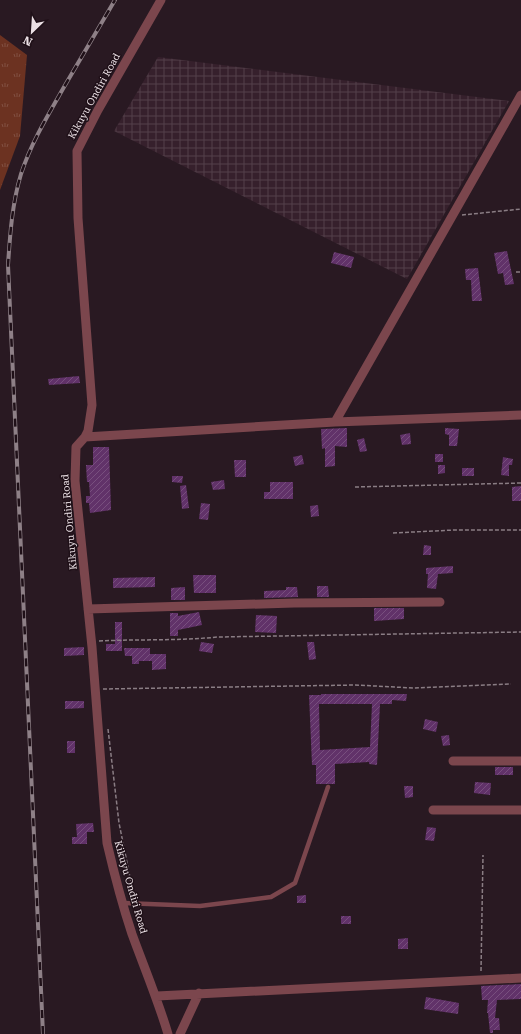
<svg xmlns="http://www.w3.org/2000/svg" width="521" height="1034" font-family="'Roboto Serif',serif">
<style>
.industrial{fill:url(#industrial-grid)}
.grass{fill:url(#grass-tufts)}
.building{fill:url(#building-hatch);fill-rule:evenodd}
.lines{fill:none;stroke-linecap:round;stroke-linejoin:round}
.path{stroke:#8a7d84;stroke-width:1.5;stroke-dasharray:4 2;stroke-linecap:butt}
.lane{stroke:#7b464d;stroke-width:4.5}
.street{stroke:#7b464d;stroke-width:9}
.rail-casing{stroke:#8e8087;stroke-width:4}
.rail{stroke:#1f1018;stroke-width:2.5;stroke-dasharray:8;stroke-linecap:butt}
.labels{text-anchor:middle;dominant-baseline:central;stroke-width:3;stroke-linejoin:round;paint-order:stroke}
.street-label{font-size:10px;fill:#ebe0e5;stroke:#1f1018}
</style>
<defs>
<pattern id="industrial-grid" width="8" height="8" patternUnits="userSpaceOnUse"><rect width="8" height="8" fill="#36202c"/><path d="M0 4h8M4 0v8" fill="none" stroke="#53404a"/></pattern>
<pattern id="grass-tufts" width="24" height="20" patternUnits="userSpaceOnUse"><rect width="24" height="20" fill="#6c3221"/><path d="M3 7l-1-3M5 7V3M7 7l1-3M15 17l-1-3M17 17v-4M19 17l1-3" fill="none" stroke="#814f41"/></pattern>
<pattern id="building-hatch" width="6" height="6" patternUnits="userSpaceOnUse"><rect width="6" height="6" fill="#613269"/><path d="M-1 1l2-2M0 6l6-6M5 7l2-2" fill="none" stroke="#784f7e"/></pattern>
</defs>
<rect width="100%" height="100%" fill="#291922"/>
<path class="industrial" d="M158,57L509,101L407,279L114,131Z"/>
<path class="grass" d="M0,35L27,55L20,136L0,190Z"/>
<path class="building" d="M507,251L514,284L505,285L503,273L498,274L494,253Z
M334,252L354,257L351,268L331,263Z
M478,268L482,301H472L471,280H466L465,269Z
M79,376L80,383L49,385L48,379Z
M347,428V447L335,446V466L325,467V448L322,449L321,429Z
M445,428L459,429L457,446H449V435L445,434Z
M410,433L411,444L402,445L400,435Z
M364,438L367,451L360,452L357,440Z
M93,447H109L111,510L90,513L89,503H86V496H90L89,482H87L86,465H93Z
M435,454H443V462H435Z
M302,455L304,464L295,466L293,457Z
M503,457L513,459L512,465H509V476L501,475Z
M234,460H246V477H235Z
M438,465H445V473L438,474Z
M462,468H474V476H462Z
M172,476H183L182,483L172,482Z
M224,480L225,489L213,490L211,482Z
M270,482H293V499H264V492H270Z
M186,485L189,508L182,509L180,486Z
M521,486V501H512V487Z
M201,503L210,504L208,520L199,519Z
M318,505L319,516L311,517L310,506Z
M424,545L431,546V555H423Z
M453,566V573L438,574L436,589L427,588L428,574H426V568Z
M193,575H216V593H194Z
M155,577V587L113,588V578Z
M317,586H328L329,597H317Z
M185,587V600H171V588Z
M286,587H297L298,597L264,598V591L286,590Z
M374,608H404V619L374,621Z
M199,612L202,625L178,630V636H170V613H178V616Z
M256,615L277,616L276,633L255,632Z
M115,622H122V651H106V644H115Z
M201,642L214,644L212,653L199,651Z
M307,642H314L316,659L309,660Z
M84,647V655L64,656V648Z
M124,648H150V654H166V669L152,670V661H139V664H132V656H125Z
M321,694H407L406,701L392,700V704H380L377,765L369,764V762L335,764V784H316V765H312L309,695H321ZM319,704H372L370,747L320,750Z
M65,701H84V708L65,709Z
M425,719L438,722L436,732L423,729Z
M449,735L450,745L443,746L441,736Z
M67,741H75V753H67Z
M495,767H513V775H495Z
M475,782L491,783L490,795L474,793Z
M404,786H413V797L405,798Z
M93,823L94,832H87V844H72V837H77L76,824Z
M427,827L436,828L434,841L425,840Z
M306,895V903H297V896Z
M341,916H351V924H341Z
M408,938V949H398V939Z
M521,984V999L497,1000L495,1018H499L500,1030H493V1033H490L488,1013H487L488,1000H482L481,986Z
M426,997L459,1003L458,1014L424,1009Z"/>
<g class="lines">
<path class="path" d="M462,215L521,209
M516,272H521
M355,487L521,483
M393,533L454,530H521
M99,641C139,639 178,641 218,637L521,632
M103,689L355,685L414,688L511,684
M108,729L119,823L134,897
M481,971L483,855"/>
<path class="lane" d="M123,903L200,906L271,897L295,883L328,787"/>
<path class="street" d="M161,0L98,110L77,151L78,218L92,405L88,431L85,437L76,447L75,481L92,647L107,843C114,873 122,904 132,934C144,967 158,1000 168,1034
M335,422L521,95
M85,437L335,422L521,415
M88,609L294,603L440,602
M453,761H521
M433,810H521
M157,996L521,978
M180,1034L199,993"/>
<g class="rail-casing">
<path id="rail" d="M43,1034L8,265C10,235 12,204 21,174C31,143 48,115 64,87C81,58 98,29 115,0"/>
</g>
<use href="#rail" class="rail"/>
</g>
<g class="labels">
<g class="street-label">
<text transform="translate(94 96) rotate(-61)">Kikuyu Ondiri Road</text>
<text transform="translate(69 522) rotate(-95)">Kikuyu Ondiri Road</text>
<text transform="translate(131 887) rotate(74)">Kikuyu Ondiri Road</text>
</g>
</g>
<g transform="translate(32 32) rotate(205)" stroke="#1f1018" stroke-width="3" paint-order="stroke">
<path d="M0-3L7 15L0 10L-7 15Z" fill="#ebe0e5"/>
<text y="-6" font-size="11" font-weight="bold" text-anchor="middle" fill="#ebe0e5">N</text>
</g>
</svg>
